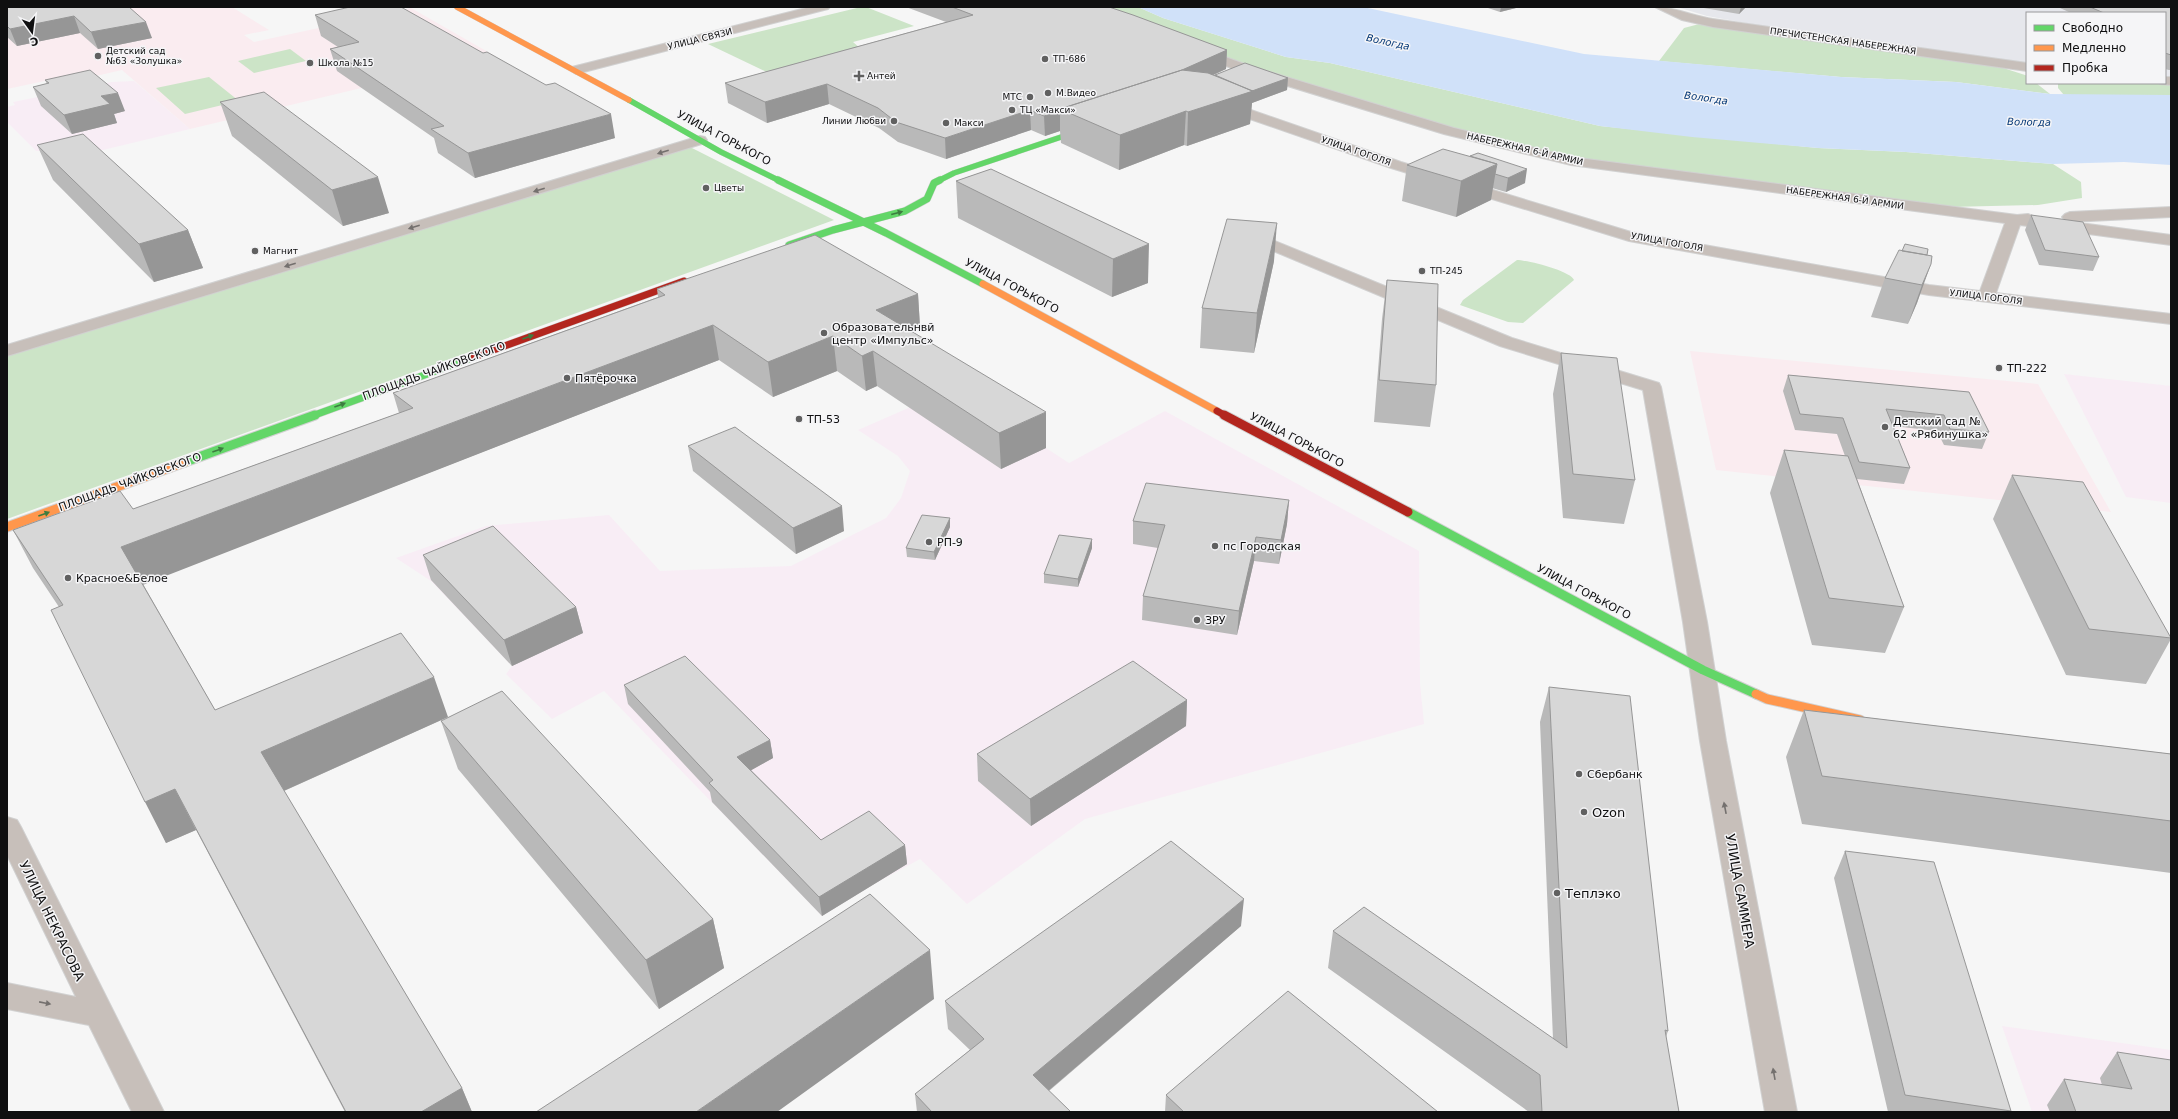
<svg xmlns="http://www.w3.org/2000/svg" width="2178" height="1119" font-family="'DejaVu Sans',sans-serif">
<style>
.built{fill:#e6e7ec}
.industrial{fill:#f8edf5}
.education{fill:#faecf0}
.green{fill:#cce4c7}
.water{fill:#d0e1f9}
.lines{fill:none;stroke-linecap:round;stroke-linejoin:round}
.street-casing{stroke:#d1d1d1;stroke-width:2}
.fast-far2-casing{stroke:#d1d1d1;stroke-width:6}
.fast-far1-casing{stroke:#d1d1d1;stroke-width:8}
.fast-casing{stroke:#d1d1d1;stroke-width:11}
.slow-far2-casing{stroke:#d1d1d1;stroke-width:6}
.slow-far1-casing{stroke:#d1d1d1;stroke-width:8}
.slow-casing{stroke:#d1d1d1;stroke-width:11}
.jam-far1-casing{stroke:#d1d1d1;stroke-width:8}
.jam-casing{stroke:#d1d1d1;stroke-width:11}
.street{fill:#c7bfba;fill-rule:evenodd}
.fast-far2{stroke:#63d668;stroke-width:5.5}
.fast-far1{stroke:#63d668;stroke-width:7}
.fast{stroke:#63d668;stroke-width:9}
.slow-far2{stroke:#ff974d;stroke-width:5.5}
.slow-far1{stroke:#ff974d;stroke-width:7}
.slow{stroke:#ff974d;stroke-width:9}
.jam-far1{stroke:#b3261e;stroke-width:7}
.jam{stroke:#b3261e;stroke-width:9}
.wall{fill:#b9b9b9}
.shaded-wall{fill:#969696}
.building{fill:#d7d7d7;stroke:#969696}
.oneway{fill:#74706e}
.oneway2{fill:#3d7c40}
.poi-dot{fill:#606060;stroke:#f5f5f7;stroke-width:1.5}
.labels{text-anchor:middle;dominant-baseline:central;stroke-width:3;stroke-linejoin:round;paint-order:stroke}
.far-street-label{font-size:9px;fill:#0f0f10;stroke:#f5f5f7}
.far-poi-label{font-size:9px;fill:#0f0f10;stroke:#f5f5f7;text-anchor:start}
.far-water-label{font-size:10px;font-style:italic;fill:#023675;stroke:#f5f5f7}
.street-label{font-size:11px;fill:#0f0f10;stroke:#f5f5f7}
.poi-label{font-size:11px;fill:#0f0f10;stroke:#f5f5f7;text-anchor:start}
.near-poi-label{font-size:13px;fill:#0f0f10;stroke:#f5f5f7;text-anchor:start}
.near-street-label{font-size:13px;fill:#0f0f10;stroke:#f5f5f7}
</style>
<rect width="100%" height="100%" fill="#f6f6f6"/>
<path class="built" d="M1677,7H2171V78H2165V13H2027V65L1835,39L1707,16Z"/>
<path class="industrial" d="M134,81L190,129L103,150L36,151L7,122V107L15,105L13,102L112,82Z
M2064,374L2171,386V503L2126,497Z
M954,388L1069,463L1165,411L1419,551L1420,683L1424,724L1085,819L967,904L920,859L876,883L822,916L604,691L552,719L506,674L512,666L431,581L396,558L486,526L609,515L660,571L791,566L886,518L901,498L910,471L898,456L858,430Z
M2002,1026L2171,1050V1112H2032Z"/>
<path class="education" d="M91,7H232L269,30L244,35L254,42L411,8L495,56L190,129L122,70L74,81L68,76L7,89V24Z
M1690,351L2038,384L2111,512L1716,470Z"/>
<path class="green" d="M861,7H866L914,26L853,42L861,49L771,74L708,44Z
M1085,7H1138L1163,18L1286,57L1330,63L1600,126L1818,148L1906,152L2053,164L2081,182L2082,198L2038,205L1949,207L1574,158L1453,128L1250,67Z
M1703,23L1997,66L2025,75L2027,76V83H2036L2050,94L1956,82L1841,77L1659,61L1684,28Z
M290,49L306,61L254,73L238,61Z
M209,77L239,101L185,114L156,88Z
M2058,83H2171V95H2064L2058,88Z
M690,147L834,220L7,519V355Z
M1517,260C1527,260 1571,271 1574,280L1523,323L1508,322L1460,305L1463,300Z"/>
<path class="water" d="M1138,7H1363L1584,54L1841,77L1956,82L2050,94L2171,95V165L2124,162L2053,164L1906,152L1818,148L1692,137L1600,126L1330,63L1286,57L1163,18Z"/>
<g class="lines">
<g class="street-casing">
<path id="street" d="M810,7H830L828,9L576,74L570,70L572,67Z
M1655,7C1675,7 1693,16 1713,19L2027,63V71L1713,27L1682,20Z
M1198,47L1250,66L1454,128L1571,157L2017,215L2028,214L2035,217L2171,235V245L2020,225L1996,293L2171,314V324L1929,295L1629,241L1391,168L1218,108L1216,105L1223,101L1228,102L1401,162L1631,232L1929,285L1980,291L2005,223L1571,165L1444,134L1242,72L1194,54L1192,51L1194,48Z
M2165,77H2171V85L2160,84L2165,83Z
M700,136L705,137L707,140L705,143L7,356V345Z
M2171,207V217L2070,222L2065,220L2062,217L2065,214L2070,212Z
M1265,237L1512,338L1659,383L1661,387L1707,622L1726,741L1797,1112H1765L1700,741L1683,622L1643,390L1500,346L1259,245L1257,242L1259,239Z
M7,817L17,820L21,827L164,1112H132L89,1025L7,1009V983L76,997L7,855Z"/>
</g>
<g class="fast-far2-casing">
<path id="fast-far2" d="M629,100L721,152L780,181
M938,181L954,173L1088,128"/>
</g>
<g class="fast-far1-casing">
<path id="fast-far1" d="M778,180L886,233L983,284
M789,245L833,230L905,211L927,199L934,183L940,180
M312,416L474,357"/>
</g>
<g class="fast-casing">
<path id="fast" d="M185,462L315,415
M1408,512L1703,670L1756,694"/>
</g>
<g class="slow-far2-casing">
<path id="slow-far2" d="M457,7L629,100"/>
</g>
<g class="slow-far1-casing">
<path id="slow-far1" d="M983,284L1217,411"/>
</g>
<g class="slow-casing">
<path id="slow" d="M7,527L185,462
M1756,694L1767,699L1860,720"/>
</g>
<g class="jam-far1-casing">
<path id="jam-far1" d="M474,357L684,281
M1217,411L1226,416"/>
</g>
<g class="jam-casing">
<path id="jam" d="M1224,415L1408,512"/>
</g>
<use href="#street" class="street"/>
<use href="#fast-far2" class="fast-far2"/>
<use href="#fast-far1" class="fast-far1"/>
<use href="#fast" class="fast"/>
<use href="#slow-far2" class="slow-far2"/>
<use href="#slow-far1" class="slow-far1"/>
<use href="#slow" class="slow"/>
<use href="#jam-far1" class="jam-far1"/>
<use href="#jam" class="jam"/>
</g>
<path class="wall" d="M7,7H129L152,38L98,49L80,33L17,46L7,37Z
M906,7H1109L1227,50L1226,69L1214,75L1288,78L1287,90L1252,103L1250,124L1187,146L1184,145L1119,170L1061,143L1060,131L1045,136L1031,130L946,159L898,142L879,128L829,104L767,123L728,103L725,83L946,22Z
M1485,7H1520L1500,12Z
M1698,7H1746L1739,14Z
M2060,7H2171V70H2169L2165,69V13H2071L2060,8Z
M315,15L615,138L475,178L438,153L434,138L337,71L330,49L338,47L321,36Z
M45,80L125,111L114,114L117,123L72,134L41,106L33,87L47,84Z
M220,102L389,213L343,226L232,136Z
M37,145L188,230L203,268L154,282L53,180Z
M1470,156L1525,183L1506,192L1492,188L1491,200L1456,217L1402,201L1407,165Z
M991,169L1148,283L1112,297L958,218L956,181Z
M2031,215L2099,257L2093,271L2039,265L2025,230Z
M1927,255L1932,256L1917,303L1908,324L1871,317L1885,278Z
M1274,261L1254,353L1200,348L1202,308Z
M1387,280L1436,385L1430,427L1374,422L1382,319Z
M657,289L918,294L920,327L911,331L1046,448L1001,469L877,386L866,391L837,371L773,397L719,360L143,584L215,710L448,717L284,791L462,1088L472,1112H345L196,830L166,843L59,607L33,568L13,530L133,509L399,413L393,393L658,297Z
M1561,353L1635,480L1624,524L1563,518L1553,394Z
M1788,375L1969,392L1989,432L1982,449L1944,445L1937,431L1893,426L1910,468L1904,484L1857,479L1904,607L1885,653L1812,645L1770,493L1784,450L1845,456L1837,434L1795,430L1783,391Z
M688,446L844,531L796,554L693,471Z
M2012,475L2171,637V639L2146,684L2066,675L1993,519Z
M1289,500L1287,524L1279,564L1254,561L1237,635L1142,620L1143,596L1158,548L1133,544V521Z
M950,518V527L935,560L907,557L906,548Z
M1092,539V548L1078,587L1044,583V574Z
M423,555L576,607L583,633L512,666L431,580Z
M624,685L770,740L773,758L751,770L821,840L905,845L907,864L822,916L712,802L710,792L628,704Z
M1549,687L1668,1031L1666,1037L1679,1112H1529L1328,968L1333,931L1553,1039L1540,722Z
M1187,700L1186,726L1031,826L978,781L977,754Z
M1804,710L2171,754V873L1802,824L1786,757Z
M441,721L713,919L724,968L659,1009L458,769Z
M1845,851L2011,1111L2010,1112H1888L1834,878Z
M1241,926L1049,1091L1071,1112H917L915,1094L970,1050L948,1029L945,1001Z
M2117,1052L2171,1112H2050L2047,1105L2064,1079L2102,1085L2100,1078Z
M1166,1095L1438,1112H1165Z"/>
<path class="shaded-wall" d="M1501,7H1520L1500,12Z
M1741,7H1746L1739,14Z
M74,16L80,33L17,46L10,29Z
M146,22L152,38L98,49L91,32Z
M1227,50L1226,69L1173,93L1062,110Z
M1288,78L1287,90L1252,103L1250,124L1187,146L1188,112Z
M827,84L829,104L767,123L765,102Z
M118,93L125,111L114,114L117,123L72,134L64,115L101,96Z
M1030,110L1031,130L946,159L945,138Z
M1060,111V131L1045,136L1044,116Z
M1186,111L1184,145L1119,170L1120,135Z
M611,114L615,138L475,178L468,153Z
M1497,164L1491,200L1456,217L1461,181Z
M1527,169L1525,183L1506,192L1508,178Z
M378,177L389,213L343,226L332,190Z
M1277,223L1274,261L1254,353L1257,313Z
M188,230L203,268L154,282L139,244Z
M1149,244L1148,283L1112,297L1113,259Z
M1931,264L1917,303L1908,324L1922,285Z
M918,294L920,327L879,344L876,310Z
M713,325L719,360L140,586L121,547Z
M833,336L837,371L773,397L768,362Z
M873,351L877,386L866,391L862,356Z
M1046,412V448L1001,469L999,433Z
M1289,500L1287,524L1279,564L1281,540Z
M842,506L844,531L796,554L793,528Z
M950,518V527L935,560L934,552Z
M1256,537L1254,561L1237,635L1239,611Z
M1092,539V548L1078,587V579Z
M576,607L583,633L512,666L504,640Z
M434,677L448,717L279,793L261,752Z
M1187,700L1186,726L1031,826L1030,799Z
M770,740L773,758L741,776L737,757Z
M175,789L196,830L166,843L145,802Z
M905,845L907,864L822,916L819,897Z
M1244,899L1241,926L1034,1103L1033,1075Z
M713,919L724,968L659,1009L646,960Z
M930,950L934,999L777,1112H696Z
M462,1088L472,1112H421Z"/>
<path class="building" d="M7,7H129L146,22L91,32L74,16L10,29L7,26Z
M350,7H401L483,53L487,52L546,85L555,83L611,114L468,153L431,129L444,126L330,49L359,42L315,15Z
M952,7H1109L1133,15L1227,50L1182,70L1060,109V111L1044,116L1030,110L945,138L896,122L878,108L827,84L765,102L725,83L973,15Z
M2090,7H2171V55L2165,53V13H2104Z
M1245,63L1288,78L1252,91L1215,75Z
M90,70L118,93L101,96L110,104L64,115L33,87L49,83L45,80Z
M1182,70L1208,73L1253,91L1188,112L1186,111L1120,135L1060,109Z
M264,92L378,177L332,190L220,102Z
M83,134L188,230L139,244L37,145Z
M1443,149L1497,164L1461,181L1407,165Z
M1478,153L1527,169L1508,178L1495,174L1497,164L1470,156Z
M991,169L1149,244L1113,259L956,181Z
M2031,215L2083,222L2099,257L2045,250Z
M1227,219L1277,223L1257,313L1202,308Z
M815,235L918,294L876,310L1046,412L999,433L873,351L862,356L833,336L768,362L713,325L121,547L215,710L401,633L434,677L261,752L462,1088L421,1112H346L175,789L145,802L51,610L63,605L13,530L120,491L133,509L413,408L393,393L665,295L657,289Z
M1905,244L1928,249L1927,255L1902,251Z
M1899,250L1932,256L1931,264L1922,285L1885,278Z
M1387,280L1438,284L1436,385L1379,380Z
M1561,353L1617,358L1635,480L1573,474Z
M1788,375L1969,392L1989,432L1950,429L1944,415L1886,409L1910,468L1859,462L1843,418L1800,414Z
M735,427L842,506L793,528L688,446Z
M1784,450L1848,456L1904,607L1829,598Z
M2012,475L2083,482L2171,638L2089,629Z
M1146,483L1289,500L1281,540L1256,537L1239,611L1143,596L1165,525L1133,521Z
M922,515L950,518L934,552L906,548Z
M493,526L576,607L504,640L423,555Z
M1059,535L1092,539L1078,579L1044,574Z
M685,656L770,740L737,757L821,840L869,811L905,845L819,897L709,783L713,780L624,685Z
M1133,661L1187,700L1030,799L977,754Z
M1549,687L1630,696L1668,1031L1665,1030L1679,1112H1542L1540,1075L1333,931L1364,907L1567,1048Z
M502,691L713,919L646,960L441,721Z
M1804,710L2171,754V821L1822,776Z
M1171,841L1244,899L1033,1075L1071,1112H932L915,1094L984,1039L945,1001Z
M1845,851L1934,862L2011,1111L1905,1095Z
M870,894L930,950L696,1112H536Z
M1288,991L1438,1112H1184L1166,1095Z
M2117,1052L2171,1060V1112H2076L2064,1079L2132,1089Z"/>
<defs><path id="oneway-solid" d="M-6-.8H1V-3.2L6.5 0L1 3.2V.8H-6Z"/></defs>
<g class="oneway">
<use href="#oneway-solid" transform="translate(663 152) rotate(163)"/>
<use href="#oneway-solid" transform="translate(539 190) rotate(163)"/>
<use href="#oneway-solid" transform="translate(414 227) rotate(163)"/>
<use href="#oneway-solid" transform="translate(290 265) rotate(163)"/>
<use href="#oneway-solid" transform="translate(1725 808) rotate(-101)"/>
<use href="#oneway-solid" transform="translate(45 1003) rotate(11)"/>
<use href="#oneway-solid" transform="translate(1774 1074) rotate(-100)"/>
</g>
<g class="oneway2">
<use href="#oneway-solid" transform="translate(897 213) rotate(-15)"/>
<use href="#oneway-solid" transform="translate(528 337) rotate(-20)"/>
<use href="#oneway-solid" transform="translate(340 405) rotate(-20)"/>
<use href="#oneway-solid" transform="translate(218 450) rotate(-20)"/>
<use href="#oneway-solid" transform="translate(44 514) rotate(-20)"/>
</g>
<g class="poi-dot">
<circle cx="98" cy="56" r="4"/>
<circle cx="1045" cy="59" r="4"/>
<circle cx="310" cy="63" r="4"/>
<path d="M857 70h4v4h4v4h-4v4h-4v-4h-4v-4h4z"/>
<circle cx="1048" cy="93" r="4"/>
<circle cx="1030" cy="97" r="4"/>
<circle cx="1012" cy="110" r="4"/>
<circle cx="894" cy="121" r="4"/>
<circle cx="946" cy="123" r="4"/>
<circle cx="706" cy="188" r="4"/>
<circle cx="255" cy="251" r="4"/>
<circle cx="1422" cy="271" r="4"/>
<circle cx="824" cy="333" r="4"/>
<circle cx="1999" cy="368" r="4"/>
<circle cx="567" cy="378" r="4"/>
<circle cx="799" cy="419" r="4"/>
<circle cx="1885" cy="427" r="4"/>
<circle cx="929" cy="542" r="4"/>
<circle cx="1215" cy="546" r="4"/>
<circle cx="68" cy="578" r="4"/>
<circle cx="1197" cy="620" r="4"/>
<circle cx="1579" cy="774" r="4"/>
<circle cx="1584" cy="812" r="4"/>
<circle cx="1557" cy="893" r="4"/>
</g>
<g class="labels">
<g class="far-street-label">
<text transform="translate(700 39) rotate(-14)">УЛИЦА СВЯЗИ</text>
<text transform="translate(1843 41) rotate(8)">ПРЕЧИСТЕНСКАЯ НАБЕРЕЖНАЯ</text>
<text transform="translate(1525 149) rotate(13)">НАБЕРЕЖНАЯ 6-Й АРМИИ</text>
<text transform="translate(1356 151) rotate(19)">УЛИЦА ГОГОЛЯ</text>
<text transform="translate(1845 198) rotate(8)">НАБЕРЕЖНАЯ 6-Й АРМИИ</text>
<text transform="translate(1667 242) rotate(10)">УЛИЦА ГОГОЛЯ</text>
<text transform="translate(1986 297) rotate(7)">УЛИЦА ГОГОЛЯ</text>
</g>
<g class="far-poi-label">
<text x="106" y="51">Детский сад<tspan x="106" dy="10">№63 «Золушка»</tspan></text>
<text x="1053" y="59">ТП-686</text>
<text x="318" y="63">Школа №15</text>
<text x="867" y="76">Антей</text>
<text x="1056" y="93">М.Видео</text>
<text x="1022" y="97" text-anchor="end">МТС</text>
<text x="1020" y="110">ТЦ «Макси»</text>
<text x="886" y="121" text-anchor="end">Линии Любви</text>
<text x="954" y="123">Макси</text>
<text x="714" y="188">Цветы</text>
<text x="263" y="251">Магнит</text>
<text x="1430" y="271">ТП-245</text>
</g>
<g class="far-water-label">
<text transform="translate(1388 42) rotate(12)">Вологда</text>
<text transform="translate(1706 98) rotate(8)">Вологда</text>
<text transform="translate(2029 122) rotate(1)">Вологда</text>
</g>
<g class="street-label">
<text transform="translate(724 138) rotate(28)">УЛИЦА ГОРЬКОГО</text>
<text transform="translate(1012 286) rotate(28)">УЛИЦА ГОРЬКОГО</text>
<text transform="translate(434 371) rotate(-20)">ПЛОЩАДЬ ЧАЙКОВСКОГО</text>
<text transform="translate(1297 440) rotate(28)">УЛИЦА ГОРЬКОГО</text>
<text transform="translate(130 482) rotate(-20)">ПЛОЩАДЬ ЧАЙКОВСКОГО</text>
<text transform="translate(1584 592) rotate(28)">УЛИЦА ГОРЬКОГО</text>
</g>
<g class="poi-label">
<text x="832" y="327">Образовательнвй<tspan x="832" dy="13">центр «Импульс»</tspan></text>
<text x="2007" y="368">ТП-222</text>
<text x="575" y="378">Пятёрочка</text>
<text x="807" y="419">ТП-53</text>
<text x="1893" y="421">Детский сад №<tspan x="1893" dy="13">62 «Рябинушка»</tspan></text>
<text x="937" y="542">РП-9</text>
<text x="1223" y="546">пс Городская</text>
<text x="76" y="578">Красное&amp;Белое</text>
<text x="1205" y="620">ЗРУ</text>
<text x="1587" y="774">Сбербанк</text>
</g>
<g class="near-poi-label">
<text x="1592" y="812">Ozon</text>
<text x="1565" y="893">Теплэко</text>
</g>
<g class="near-street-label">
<text transform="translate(1740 891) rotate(80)">УЛИЦА САММЕРА</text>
<text transform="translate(52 921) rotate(64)">УЛИЦА НЕКРАСОВА</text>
</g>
</g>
<rect width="2178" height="1119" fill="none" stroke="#0f0f10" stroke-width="16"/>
<rect x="2026" y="12" width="140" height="72" fill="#f5f5f7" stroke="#99999b"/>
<rect x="2034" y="25" width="20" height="6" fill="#63d668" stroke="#99999b"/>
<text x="2062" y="32" font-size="12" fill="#0f0f10">Свободно</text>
<rect x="2034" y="45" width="20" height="6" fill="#ff974d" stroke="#99999b"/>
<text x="2062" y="52" font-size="12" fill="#0f0f10">Медленно</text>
<rect x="2034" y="65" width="20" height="6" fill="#b3261e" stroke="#99999b"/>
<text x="2062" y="72" font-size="12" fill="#0f0f10">Пробка</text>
<g transform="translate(32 32) rotate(166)" stroke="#f5f5f7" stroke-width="3" paint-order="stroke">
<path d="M0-3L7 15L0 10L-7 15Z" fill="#0f0f10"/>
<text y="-6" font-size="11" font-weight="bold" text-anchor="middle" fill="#0f0f10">С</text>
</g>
</svg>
